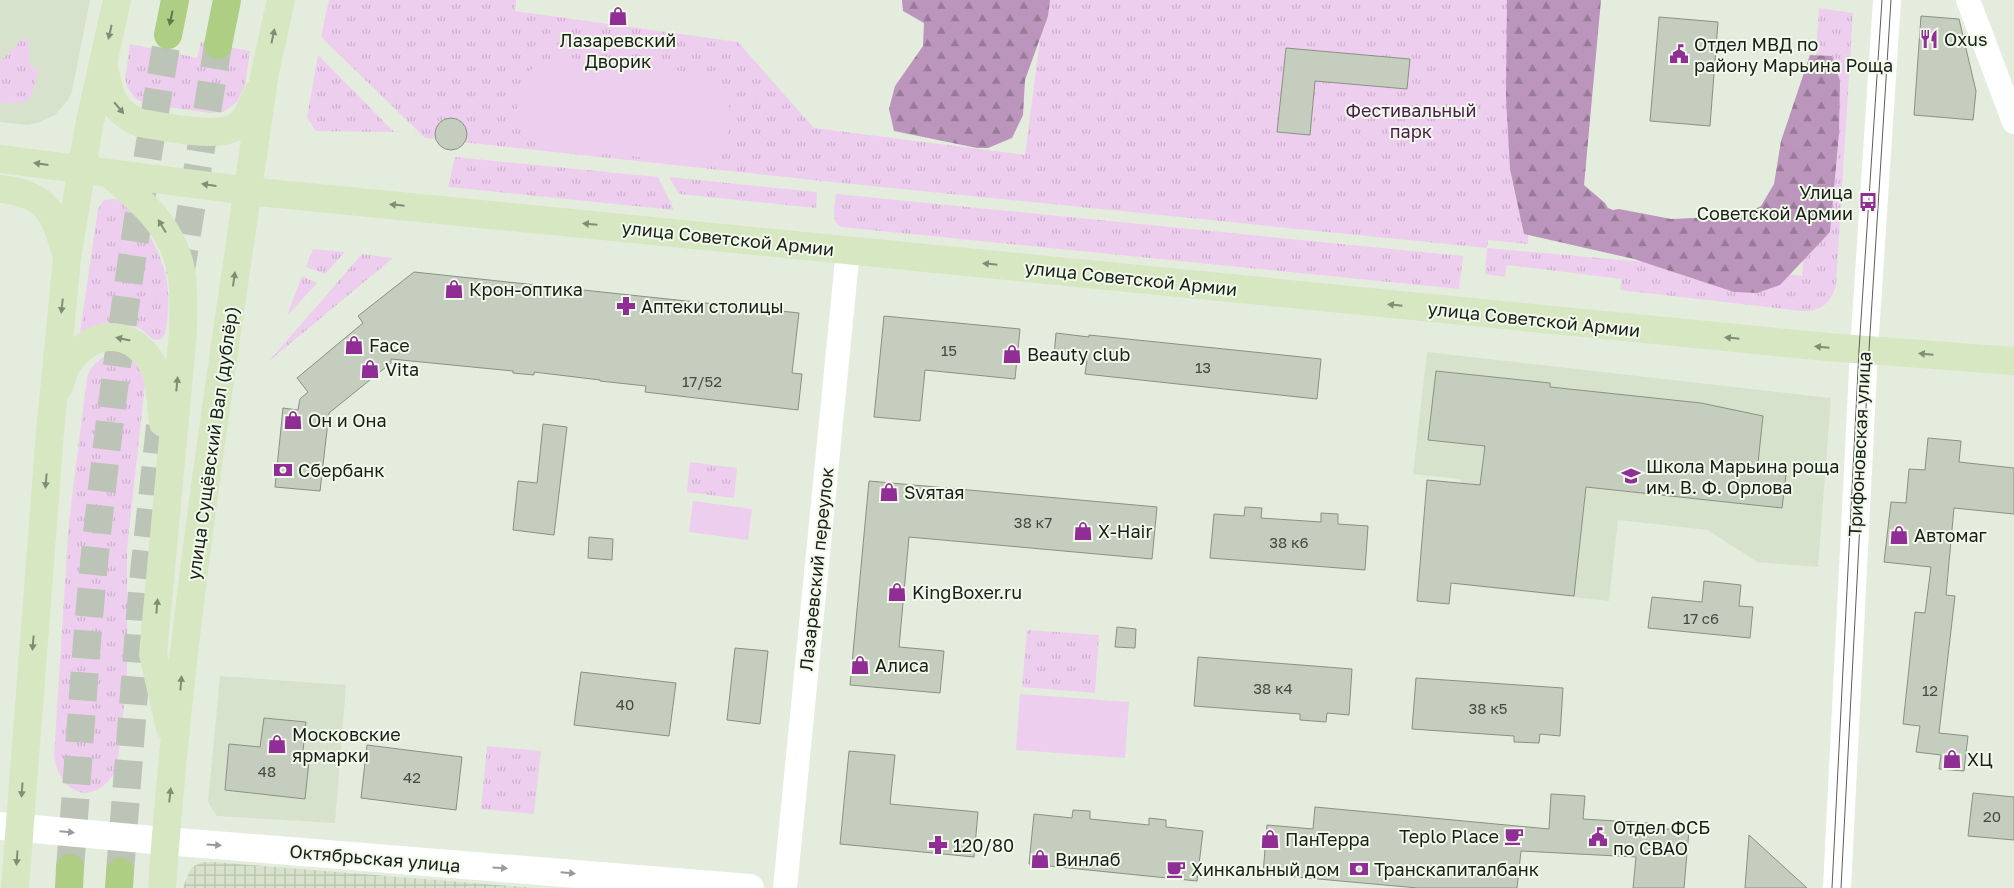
<svg xmlns="http://www.w3.org/2000/svg" width="2014" height="888" font-family="'Golos Text',sans-serif">
<style>
.built{fill:#d7e2cd}
.industrial{fill:url(#industrial-grid)}
.grass{fill:url(#grass-tufts)}
.forest{fill:url(#forest-firs)}
.pitch{fill:#eeceee}
.building{fill:#c5cdbf;stroke:#8a9184}
.lines{fill:none;stroke-linecap:round;stroke-linejoin:round}
.primary-tunnel{stroke:#bcc3b7;stroke-width:28;stroke-dasharray:28 14;stroke-linecap:butt}
.minor{stroke:#fff;stroke-width:24}
.tertiary{stroke:#fff;stroke-width:28}
.secondary{stroke:#d6e7c1;stroke-width:28}
.primary{stroke:#aece83;stroke-width:28}
.tram{stroke:#5b5f57;stroke-width:1}
.oneway{fill:#64764e}
.oneway2{fill:#828d75}
.oneway3{fill:#989a98}
.labels{text-anchor:middle;dominant-baseline:central;stroke-width:4;stroke-linejoin:round;paint-order:stroke}
.number-label{font-size:15px;fill:#464a42}
.poi-label{font-size:18px;fill:#1b1e19;stroke:#f1f9eb;text-anchor:start}
.park-label{font-size:18px;fill:#4c1c4e;stroke:#f1f9eb}
.street-label{font-size:18px;fill:#1b1e19;stroke:#f1f9eb}
</style>
<defs>
<pattern id="industrial-grid" width="8" height="8" patternUnits="userSpaceOnUse" patternTransform="scale(1.25)"><rect width="8" height="8" fill="#d7e2cd"/><path d="M0 4h8M4 0v8" fill="none" stroke="#b8c1af"/></pattern>
<pattern id="grass-tufts" width="24" height="20" patternUnits="userSpaceOnUse" patternTransform="scale(1.25)"><rect width="24" height="20" fill="#eeceee"/><path d="M3 7l-1-3M5 7V3M7 7l1-3M15 17l-1-3M17 17v-4M19 17l1-3" fill="none" stroke="#ccb0cc"/></pattern>
<pattern id="forest-firs" width="22" height="20" patternUnits="userSpaceOnUse" patternTransform="scale(1.25)"><rect width="22" height="20" fill="#bb95bc"/><path d="M5 1l3.5 6h-7zM16 11l3.5 6h-7z" fill="#977998"/></pattern>
</defs>
<rect width="100%" height="100%" fill="#e4ecde"/>
<path class="built" d="M0,0H90L72,91L68,100L55,115L38,123L27,125L0,122Z
M1427,352L1831,398L1818,567L1757,562L1708,530L1618,520L1609,601L1453,584L1461,479L1413,474Z
M220,676L346,685L335,823L217,816L208,802Z"/>
<path class="industrial" d="M202,862H214L536,888H183L189,872L192,867Z"/>
<path class="grass" d="M329,0H516L515,11L738,42L814,128L1025,155L1045,0H1536L1528,244L1488,240L1487,248L1802,276L1819,8L1853,13L1836,285C1831,304 1820,312 1801,311L1620,290L1622,279L1507,265L1505,277L1485,274L1487,248L832,182L425,138L321,37Z
M22,39H28L30,67H38C32,98 35,106 0,102V62Z
M201,42L250,51L245,85L237,102L223,112L210,113L147,104L136,99L129,90L125,79L130,44L197,58Z
M318,55L394,132L316,131L307,118Z
M455,157L658,177L674,210L448,187Z
M669,177L817,192L816,208L679,194Z
M836,194L1463,256L1459,289L841,227C830,221 835,205 836,194Z
M114,199C139,204 161,254 166,277C169,291 169,306 167,320C166,327 167,336 159,340C150,341 147,332 139,328C121,316 98,324 80,332L98,209L104,200Z
M313,249L345,252L325,274L306,267Z
M362,254L393,258L269,361Z
M302,276L317,283L287,316Z
M121,354C135,359 142,370 145,384L127,549V679L117,769C95,807 61,797 54,756L69,521L87,377C93,361 105,353 121,354Z
M690,462L737,468L734,498L687,492Z
M1027,630L1099,635L1095,693L1022,687Z
M487,746L541,751L534,814L481,809Z"/>
<path class="forest" d="M902,0H1050L1048,16L1025,80L1023,115L1012,138L988,148H977L894,131L889,109L895,86L923,46L924,23L903,11Z
M1507,0H1601L1584,185L1605,203L1608,208L1613,210L1619,209L1671,219L1740,216L1761,206L1774,184L1781,141L1810,55L1832,56L1840,81L1839,133L1830,232L1780,285L1757,293L1734,292L1634,259L1524,234L1510,169L1506,97Z"/>
<path class="pitch" d="M561,57L697,73C747,93 740,155 687,163L551,146C500,126 507,64 561,57Z
M693,501L752,509L748,540L689,532Z
M1020,694L1129,702L1125,758L1016,750Z"/>
<path class="building" d="M1921,16L1959,19L1976,91L1973,120L1914,115Z
M1659,17L1718,22L1710,126L1650,121Z
M1286,48L1410,59L1407,89L1315,81L1310,135L1277,132Z
M435 134a16 16 0 1 1 32 0a16 16 0 1 1-32 0Z
M414,272L799,313L792,373L802,374L798,410L645,392L646,386L600,381V380L534,372V375L513,373V371L391,359V363L329,413L320,491L275,487L283,408L298,410L300,399L308,392L297,378L363,323L358,316Z
M884,316L1020,329L1015,379L925,370L920,421L874,417Z
M1056,333L1089,337V335L1321,359L1317,399L1085,374L1087,361L1054,357Z
M1436,371L1550,383V387L1701,403L1763,416L1758,463L1787,466L1782,508L1586,487L1574,596L1451,583L1449,604L1417,601L1427,480L1480,485L1485,446L1428,440Z
M543,424L567,427L554,535L513,530L518,481L537,483Z
M1928,438L1961,441L1959,462L2014,468V514L1954,508L1946,595L1955,596L1939,733L1968,736L1964,771L1939,769L1941,755L1916,752L1920,726L1903,724L1915,612L1925,613L1931,567L1884,562L1891,502L1906,503L1909,469L1925,470Z
M869,481L1157,507L1152,559L909,537L899,647L944,651L940,693L850,685Z
M1245,507L1262,508L1261,518L1321,522V513L1338,514V524L1368,526L1365,570L1210,558L1214,514L1244,516Z
M589,537L613,539L612,560L588,558Z
M1704,581L1741,585L1739,606L1753,607L1750,638L1648,628L1652,597L1702,602Z
M1117,627L1136,629L1135,648L1115,647Z
M735,648L768,651L760,724L727,720Z
M1198,657L1352,669L1349,715L1327,713L1326,722L1300,720V714L1194,706Z
M581,672L676,683L669,736L574,725Z
M1416,678L1563,688L1560,736L1540,734L1539,743L1514,742V736L1412,729Z
M264,718L306,722L303,751L310,752L305,799L225,790L229,744L260,747Z
M367,745L462,757L456,810L361,798Z
M849,751L895,755L890,804L978,812L974,857L840,844Z
M1973,793L2014,797V840L1968,836Z
M1551,794L1585,796L1583,819L1648,823V828L1689,830L1684,888H1633L1636,857L1521,851L1517,888H1418L1263,874L1267,825L1313,829L1315,807L1549,829Z
M1073,810L1090,811V819L1149,825V818L1166,820V827L1203,831L1197,881L1029,864L1034,814L1072,818Z
M1749,835L1807,888H1745Z"/>
<g class="lines">
<path class="primary-tunnel" d="M180,276L218,45
M70,868C80,748 86,627 100,507C117,349 141,192 168,35
M120,872L142,591L163,398"/>
<path class="minor" d="M1968,0L2014,122
M785,888L848,250"/>
<path class="tertiary" d="M0,826L165,841L750,888
M1837,888L1864,350L1887,0"/>
<path class="secondary" d="M104,67C110,95 111,110 140,123C163,126 222,141 240,124C248,117 253,103 257,93
M0,159L248,191L1827,347L2014,361
M109,173C140,200 173,227 181,270C185,291 183,312 183,332L153,654L170,728
M0,189C47,194 54,212 66,254
M59,387C62,380 63,371 67,365C91,327 135,327 155,369C161,382 161,408 163,423
M15,888L50,432L67,258L89,126L117,0
M162,888C181,614 226,344 265,72L281,0"/>
<path class="primary" d="M168,35L175,0
M218,45L227,0
M69,888L70,868
M119,888L120,872"/>
<path class="tram" d="M1832,888L1859,350L1882,0
M1841,888L1869,350L1891,0"/>
</g>
<defs><path id="oneway-solid" d="M-6-.8H1V-3.2L6.5 0L1 3.2V.8H-6Z" transform="scale(1.25)"/></defs>
<use class="oneway" href="#oneway-solid" transform="translate(171 18) rotate(102)"/>
<g class="oneway2">
<use href="#oneway-solid" transform="translate(110 32) rotate(103)"/>
<use href="#oneway-solid" transform="translate(273 36) rotate(-78)"/>
<use href="#oneway-solid" transform="translate(119 108) rotate(50)"/>
<use href="#oneway-solid" transform="translate(41 164) rotate(-172)"/>
<use href="#oneway-solid" transform="translate(209 185) rotate(-172)"/>
<use href="#oneway-solid" transform="translate(397 205) rotate(-174)"/>
<use href="#oneway-solid" transform="translate(590 224) rotate(-175)"/>
<use href="#oneway-solid" transform="translate(162 226) rotate(-121)"/>
<use href="#oneway-solid" transform="translate(990 264) rotate(-174)"/>
<use href="#oneway-solid" transform="translate(234 279) rotate(-82)"/>
<use href="#oneway-solid" transform="translate(1395 305) rotate(-174)"/>
<use href="#oneway-solid" transform="translate(62 306) rotate(96)"/>
<use href="#oneway-solid" transform="translate(1732 338) rotate(-174)"/>
<use href="#oneway-solid" transform="translate(123 339) rotate(-168)"/>
<use href="#oneway-solid" transform="translate(1822 347) rotate(-175)"/>
<use href="#oneway-solid" transform="translate(1926 354) rotate(-175)"/>
<use href="#oneway-solid" transform="translate(177 384) rotate(-84)"/>
<use href="#oneway-solid" transform="translate(46 481) rotate(95)"/>
<use href="#oneway-solid" transform="translate(157 606) rotate(-85)"/>
<use href="#oneway-solid" transform="translate(33 643) rotate(95)"/>
<use href="#oneway-solid" transform="translate(181 683) rotate(-85)"/>
<use href="#oneway-solid" transform="translate(22 790) rotate(94)"/>
<use href="#oneway-solid" transform="translate(170 795) rotate(-84)"/>
<use href="#oneway-solid" transform="translate(17 858) rotate(94)"/>
</g>
<g class="oneway3">
<use href="#oneway-solid" transform="translate(67 832) rotate(5)"/>
<use href="#oneway-solid" transform="translate(214 845) rotate(4)"/>
<use href="#oneway-solid" transform="translate(500 868) rotate(4)"/>
<use href="#oneway-solid" transform="translate(568 873) rotate(5)"/>
</g>
<defs>
<g id="shop-bare" transform="scale(1.5)"><path d="M-5-2.5h2.3a2.7 3.5 0 0 1 5.4 0H5L5.5 6h-11ZM-1.5-2.5h3a1.5 2.3 0 0 0-3 0Z" fill="#912e95" stroke="#f1f9eb" stroke-width="2.5" paint-order="stroke"/></g>
<g id="restaurant-bare" transform="scale(1.5)"><path d="M-5-6h1v4h1v-4h1v4h1v-4h1v5L-1.5 .5V6h-2V.5L-5-1ZM5-6V6H3V1.5H1.5Q1.5-4 5-6Z" fill="#912e95" stroke="#f1f9eb" stroke-width="2.5" paint-order="stroke"/></g>
<g id="civic-bare" transform="scale(1.5)"><path d="M-.6-6.5H3V-4.5H.6V-3L4-1V1h2V6H-6V1h2V-1L-.6-3ZM-1.2 2.5V6h2.4V2.5Z" fill="#912e95" stroke="#f1f9eb" stroke-width="2.5" paint-order="stroke"/></g>
<g id="bus-bare" transform="scale(1.5)"><path d="M-5-6H5V4H4V6H2V4H-2V6H-4V4H-5ZM-3.5-4V0h7V-4ZM-3.5 1.2v1.5H-2V1.2ZM2 1.2v1.5H3.5V1.2Z" fill="#912e95" stroke="#f1f9eb" stroke-width="2.5" paint-order="stroke"/></g>
<g id="pharmacy-bare" transform="scale(1.5)"><path d="M-2-6h4v4h4v4h-4v4h-4v-4h-4v-4h4Z" fill="#912e95" stroke="#f1f9eb" stroke-width="2.5" paint-order="stroke"/></g>
<g id="bank-bare" transform="scale(1.5)"><path d="M-6-4H6V4H-6ZM0-2.3a2.3 2.3 0 1 0 0 4.6a2.3 2.3 0 1 0 0-4.6Z" fill="#912e95" stroke="#f1f9eb" stroke-width="2.5" paint-order="stroke"/></g>
<g id="school-bare" transform="scale(1.5)"><path d="M0-5L7-2L0 1L-7-2ZM-4 1L0 2.5L4 1V4Q0 6-4 4Z" fill="#912e95" stroke="#f1f9eb" stroke-width="2.5" paint-order="stroke"/></g>
<g id="cafe-bare" transform="scale(1.5)"><path d="M-5.5-4.5H6V0H3Q3 3.5 0 3.5H-2.5Q-5.5 3.5-5.5 0ZM3-3.2v2h1.7v-2ZM-6 4.5H4V6H-6Z" fill="#912e95" stroke="#f1f9eb" stroke-width="2.5" paint-order="stroke"/></g>
</defs>
<g fill-rule="evenodd">
<use href="#shop-bare" x="618" y="16"/>
<use href="#restaurant-bare" x="1929" y="39"/>
<use href="#civic-bare" x="1679" y="54"/>
<use href="#bus-bare" x="1868" y="202"/>
<use href="#shop-bare" x="454" y="289"/>
<use href="#pharmacy-bare" x="626" y="306"/>
<use href="#shop-bare" x="354" y="345"/>
<use href="#shop-bare" x="1012" y="354"/>
<use href="#shop-bare" x="370" y="369"/>
<use href="#shop-bare" x="293" y="420"/>
<use href="#bank-bare" x="283" y="470"/>
<use href="#school-bare" x="1631" y="476"/>
<use href="#shop-bare" x="889" y="492"/>
<use href="#shop-bare" x="1083" y="531"/>
<use href="#shop-bare" x="1899" y="535"/>
<use href="#shop-bare" x="897" y="592"/>
<use href="#shop-bare" x="860" y="665"/>
<use href="#shop-bare" x="277" y="744"/>
<use href="#shop-bare" x="1952" y="759"/>
<use href="#cafe-bare" x="1514" y="836"/>
<use href="#civic-bare" x="1598" y="837"/>
<use href="#shop-bare" x="1270" y="839"/>
<use href="#pharmacy-bare" x="938" y="845"/>
<use href="#shop-bare" x="1040" y="859"/>
<use href="#cafe-bare" x="1176" y="869"/>
<use href="#bank-bare" x="1359" y="869"/>
</g>
<g class="labels">
<g class="number-label">
<text x="949" y="350">15</text>
<text x="1203" y="367">13</text>
<text x="702" y="381">17/52</text>
<text x="1033" y="522">38 к7</text>
<text x="1289" y="542">38 к6</text>
<text x="1701" y="618">17 с6</text>
<text x="1273" y="688">38 к4</text>
<text x="1930" y="690">12</text>
<text x="625" y="704">40</text>
<text x="1488" y="708">38 к5</text>
<text x="267" y="771">48</text>
<text x="412" y="777">42</text>
<text x="1992" y="816">20</text>
</g>
<g class="poi-label">
<text x="1944" y="39">Oxus</text>
<text x="618" y="40" text-anchor="middle">Лазаревский<tspan x="618" dy="21">Дворик</tspan></text>
<text x="1694" y="44">Отдел МВД по<tspan x="1694" dy="21">району Марьина Роща</tspan></text>
<text x="1853" y="192" text-anchor="end">Улица<tspan x="1853" dy="21">Советской Армии</tspan></text>
<text x="469" y="289">Крон-оптика</text>
<text x="641" y="306">Аптеки столицы</text>
<text x="369" y="345">Face</text>
<text x="1027" y="354">Beauty club</text>
<text x="385" y="369">Vita</text>
<text x="308" y="420">Он и Она</text>
<text x="1646" y="466">Школа Марьина роща<tspan x="1646" dy="21">им. В. Ф. Орлова</tspan></text>
<text x="298" y="470">Сбербанк</text>
<text x="904" y="492">Svятая</text>
<text x="1098" y="531">X-Hair</text>
<text x="1914" y="535">Автомаг</text>
<text x="912" y="592">KingBoxer.ru</text>
<text x="875" y="665">Алиса</text>
<text x="292" y="734">Московские<tspan x="292" dy="21">ярмарки</tspan></text>
<text x="1967" y="759">ХЦ</text>
<text x="1613" y="827">Отдел ФСБ<tspan x="1613" dy="21">по СВАО</tspan></text>
<text x="1499" y="836" text-anchor="end">Teplo Place</text>
<text x="1285" y="839">ПанТерра</text>
<text x="953" y="845">120/80</text>
<text x="1055" y="859">Винлаб</text>
<text x="1191" y="869">Хинкальный дом</text>
<text x="1374" y="869">Транскапиталбанк</text>
</g>
<g class="park-label">
<text x="1411" y="110">Фестивальный<tspan x="1411" dy="21">парк</tspan></text>
</g>
<g class="street-label">
<text transform="translate(728 238) rotate(6)">улица Советской Армии</text>
<text transform="translate(1131 278) rotate(6)">улица Советской Армии</text>
<text transform="translate(1534 319) rotate(6)">улица Советской Армии</text>
<text transform="translate(212 443) rotate(-82)">улица Сущёвский Вал (дублёр)</text>
<text transform="translate(1859 444) rotate(-87)">Трифоновская улица</text>
<text transform="translate(816 569) rotate(-84)">Лазаревский переулок</text>
<text transform="translate(375 858) rotate(5)">Октябрьская улица</text>
</g>
</g>
</svg>
